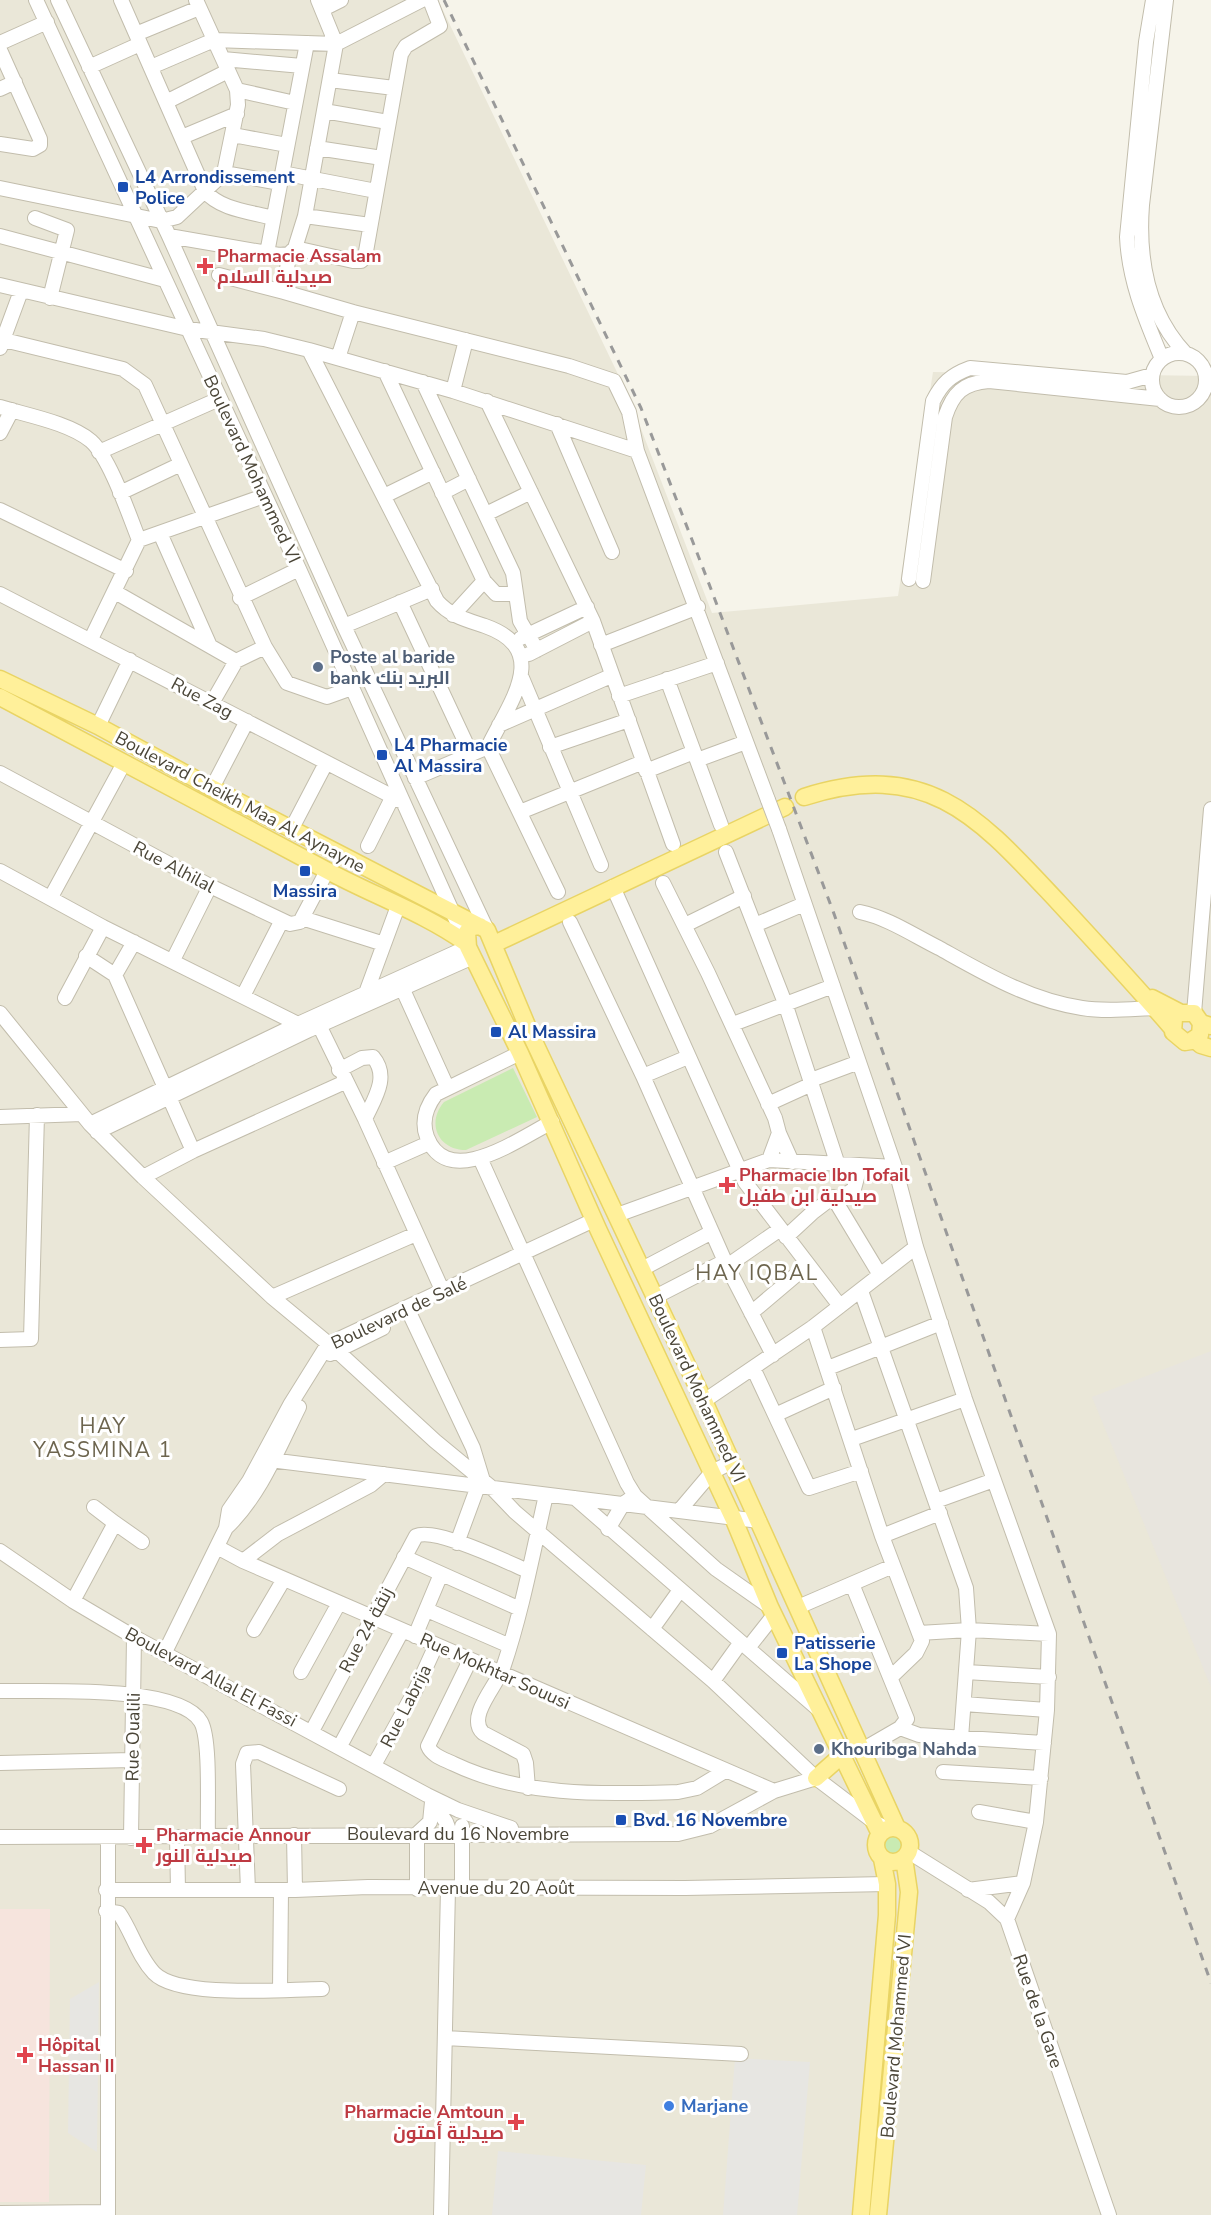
<svg xmlns="http://www.w3.org/2000/svg" width="1211" height="2215" font-family="'Nunito Sans',Cairo,sans-serif">
<style>
.residential{fill:#eae7d8}
.industrial{fill:#e8e5de}
.medical{fill:#f6e4dd}
.green{fill:#c9ebb2}
.parking{fill:#e7e6e2}
.lines{fill:none;stroke-linecap:round;stroke-linejoin:round}
.minor-casing{stroke:#c2bdac;stroke-width:16}
.major-casing{stroke:#e9d464;stroke-width:19}
.minor{stroke:#fff;stroke-width:14}
.major{stroke:#fff09a;stroke-width:16}
.rail{stroke:#999;stroke-width:3;stroke-dasharray:8 8;stroke-linecap:butt}
.minor-bridge-casing{stroke:#c2bdac;stroke-width:16;stroke-linecap:butt}
.minor-bridge{stroke:#fff;stroke-width:14}
.transit-dot{fill:#1a4fb4;stroke:#fff;stroke-width:2}
.health-dot{fill:#e0444e;stroke:#fff;stroke-width:2}
.service-dot{fill:#5c6f8a;stroke:#fff;stroke-width:2}
.shop-dot{fill:#3f7fe0;stroke:#fff;stroke-width:2}
.labels{text-anchor:middle;dominant-baseline:central;stroke-width:6;stroke-linejoin:round;paint-order:stroke}
.transit-label{font-size:18px;font-weight:bold;fill:#164399;stroke:#fff;text-anchor:start}
.health-label{font-size:18px;font-weight:bold;fill:#be3a42;stroke:#fff;text-anchor:start}
.street-label{font-size:18px;fill:#4a4537;stroke:#fff}
.service-label{font-size:18px;font-weight:bold;fill:#4e5e75;stroke:#fff;text-anchor:start}
.shop-label{font-size:18px;font-weight:bold;fill:#366cbe;stroke:#fff;text-anchor:start}
.quarter-label{font-size:21px;letter-spacing:1.5px;fill:#6d654e;stroke:#fff}
</style>
<rect width="100%" height="100%" fill="#f6f4ea"/>
<path class="residential" d="M0,0H438L628,395L712,613L898,596L933,372L1211,376V2215H0Z"/>
<path class="industrial" d="M1211,1351V1687L1092,1397Z"/>
<path class="medical" d="M0,1909H50L49,2202H0Z"/>
<path class="green" d="M513,1068L537,1117L466,1150C438,1150 426,1123 444,1102Z
M881 1846a11 11 0 1 1 22 0a11 11 0 1 1-22 0Z"/>
<path class="parking" d="M99,1982L97,2152L68,2133L70,1999Z
M735,2058L810,2062L797,2215H723Z
M498,2151L646,2165L641,2215H492Z"/>
<g class="lines">
<g class="minor-casing">
<path id="minor" d="M36,0L299,569L465,940
M58,0L169,236L344,626L487,930
M121,0L205,191C220,210 252,212 273,218
M1153,0L1146,42L1127,237C1129,281 1145,318 1162,359
M1166,0L1142,205C1138,259 1148,314 1186,354
M323,9L341,0
M136,34L199,8
M0,43L47,22
M0,50L40,139V145L33,149L0,144
M223,59L302,66
M89,67L140,44
M151,67L214,40L336,44L422,0
M330,80L394,88
M0,89L15,82
M237,90L295,103
M166,102L228,71
M324,111L388,122
M233,135L287,145
M182,137L237,114
M317,148L382,158
M224,173L280,183
M282,173L376,191
M0,188L161,221L177,217L224,173L238,105L237,90L196,0
M305,216L370,225
M35,218L67,230L50,298
M0,236L165,280
M169,236L279,255L289,254L295,248L305,216L336,44L318,0
M295,248L353,261H361L365,257L401,54L406,46L440,26L430,0
M267,253L307,43
M289,254L284,292L353,312L569,366L614,381L629,412L637,451L768,800
M219,275L284,292
M0,285L188,329L264,339L309,350L453,391L637,451
M0,339L123,369L145,385L265,647L236,661L115,592
M0,348L21,291
M309,350L437,601C450,616 467,620 485,626C553,650 509,703 488,747L415,778
M1152 380a27 27 0 1 1 54 0a27 27 0 1 1-54 0Z
M338,358L353,312
M385,371L484,581L496,594H516
M423,382L513,573L520,621L537,650
M453,391L466,340
M487,401L593,621L673,844
M0,407C26,415 70,423 91,441C110,458 129,515 139,540L91,639
M557,424L612,552
M0,433L12,410
M99,452L219,399
M120,493L181,464
M442,493L469,479
M384,496L433,472
M0,510L126,571
M486,514L531,492
M160,533L210,646
M139,540L264,496
M909,579L933,401C942,383 951,375 970,368L1127,382L1152,375
M923,581L945,417C953,393 963,383 989,381L1160,399
M0,594L403,802
M240,598L299,569
M400,602L471,754
M453,615L484,581
M344,626L432,589
M521,638L587,607
M601,645L698,607
M265,647L287,683L327,697L352,688
M529,654L593,621
M522,678L601,865
M667,679L721,825
M619,696L717,663
M212,703L236,661
M499,725L611,676
M98,726L130,660
M488,747L558,892
M550,747L629,720
M697,760L746,742
M646,771L694,752
M0,773L210,886L290,924L300,922L327,871
M212,788L247,721
M520,812L643,762
M779,829L895,1167L916,1247L965,1399L1049,1634L1047,1710L1036,1822L1023,1883L1007,1919
M291,830L326,763
M368,846L393,796
M726,852L785,1003L838,1165
M0,871L103,927L302,1026
M663,883L708,973L775,1118L779,1133L769,1160
M613,887L745,1182L840,1306
M51,897L124,763
M860,912C888,918 913,935 939,948C984,973 1029,1000 1082,1008C1106,1012 1131,1009 1155,1008
M302,918L384,944
M570,922L643,1076L727,1266L773,1355
M685,925L744,896
M755,925L804,904
M134,942L115,975L193,1151
M86,956L115,975
M173,960L210,886
M399,981L447,1087
M366,993L398,906
M243,996L281,922
M65,998L103,927
M0,1013L90,1124L143,1177L272,1297L336,1350L435,1441L492,1488L515,1512L713,1681L816,1778
M1194,1013L1211,809
M316,1019L365,1119L443,1292
M733,1024L833,986
M520,1053L436,1094C426,1107 421,1121 427,1137C448,1191 520,1138 552,1122
M339,1070L362,1058L373,1057C390,1077 374,1099 365,1119
M643,1076L688,1057
M811,1080L859,1062
M768,1104L812,1084
M0,1117L82,1114
M90,1124L298,1024L468,947
M97,1132L309,1030L473,957
M779,1133L792,1162
M480,1158L627,1483L635,1496L716,1569L770,1607
M384,1163L429,1143
M143,1177L193,1151L345,1082
M836,1201L854,1189L860,1166
M617,1215L769,1160L895,1167
M786,1237L812,1213L833,1197L880,1275
M727,1266L779,1230
M642,1269L712,1232
M861,1291L966,1588L969,1630L961,1738
M272,1297L416,1234
M655,1297L725,1261
M407,1308L473,1448L484,1484
M751,1313L808,1265
M813,1327L882,1536L922,1641L916,1653L891,1677
M0,1340L31,1339L37,1115
M330,1354L383,1328
M828,1368L941,1323
M754,1370L809,1488L861,1471
M704,1401L813,1327L916,1247
M775,1415L834,1388
M852,1439L965,1399
M262,1459L759,1521
M575,1498L818,1709
M936,1501L994,1480
M94,1507L115,1523
M679,1511L712,1472L732,1462
M226,1528C260,1496 279,1447 299,1407
M608,1529L623,1504L630,1499
M882,1536L940,1513
M457,1543L478,1486
M217,1547L243,1561L774,1791
M0,1551L73,1601L134,1637L427,1795L458,1810L511,1828
M404,1557L520,1609
M243,1561L278,1534L371,1485L384,1474
M852,1584L907,1719L900,1728L862,1750
M73,1601L115,1523L142,1542
M798,1607L893,1566
M427,1610L510,1646
M652,1629L680,1590
M254,1630L284,1579
M919,1633L969,1630L1049,1634
M415,1636L441,1574
M748,1648L774,1615
M165,1652L226,1528L229,1510L249,1481L290,1405L328,1344L594,1220
M470,1660L428,1746C432,1756 444,1759 454,1764C523,1797 602,1794 678,1792L697,1788L725,1771
M301,1672L339,1603
M966,1672L1049,1677
M713,1681L741,1642
M0,1691C40,1692 179,1684 201,1722C211,1740 207,1812 208,1836
M964,1704L1047,1710
M900,1728L919,1735L1044,1743
M312,1731L416,1536C435,1527 507,1562 528,1571
M340,1746L402,1631
M0,1763L132,1760
M374,1765L416,1689L436,1645
M943,1772L1041,1778
M528,1788L526,1763L523,1754L483,1733C466,1717 497,1685 503,1668C522,1612 533,1552 546,1495
M432,1802L446,1822L450,1833
M979,1812L1036,1822
M294,1835L295,1890
M0,1837L678,1834L710,1826L774,1791L816,1778L874,1822L888,1829
M177,1837L178,1890
M108,1838V2215
M131,1838L134,1637
M909,1852L989,1902L1007,1919L1109,2215
M417,1889V1834L430,1822L432,1802
M462,1889V1826
M106,1890H295L368,1887L685,1888L887,1884
M248,1890L243,1764L247,1753L259,1752L339,1789
M968,1890L1023,1883
M106,1911L119,1913C132,1932 138,1956 154,1973C179,1999 286,1989 322,1989
M280,1989L281,1890
M445,2038L741,2054
M0,2213L108,2212
M441,2215L448,1888"/>
</g>
<g class="major-casing">
<path id="major" d="M0,679L98,726L212,788L487,930L531,1035L704,1401L897,1828
M0,697C108,755 217,812 326,870C372,895 424,913 466,943
M804,797C930,757 980,819 1059,903C1097,944 1135,985 1172,1028
M480,926L472,927L467,932L468,947L520,1053L598,1229L734,1520L770,1607L880,1834
M494,944L785,807
M1152,998L1181,1013H1194L1201,1023L1211,1026
M1174,1019L1173,1032L1185,1042L1191,1041L1200,1035L1201,1023
M1195,1040L1201,1045L1211,1048
M816,1778L841,1756
M876 1845a17 17 0 1 1 34 0a17 17 0 1 1-34 0Z
M861,2215L887,1915V1884L882,1859
M878,2215L909,1892L904,1858"/>
</g>
<use href="#minor" class="minor"/>
<use href="#major" class="major"/>
<path class="rail" d="M444,0L641,408L706,576L833,911L1211,1983"/>
<g class="minor-bridge-casing">
<path id="minor-bridge" d="M768,800L779,829"/>
</g>
<use href="#minor-bridge" class="minor-bridge"/>
</g>
<g class="transit-dot">
<rect x="117" y="181" width="12" height="12" rx="3"/>
<rect x="376" y="749" width="12" height="12" rx="3"/>
<rect x="299" y="865" width="12" height="12" rx="3"/>
<rect x="490" y="1026" width="12" height="12" rx="3"/>
<rect x="776" y="1647" width="12" height="12" rx="3"/>
<rect x="615" y="1814" width="12" height="12" rx="3"/>
</g>
<g class="health-dot">
<path d="M202 257h6v6h6v6h-6v6h-6v-6h-6v-6h6z"/>
<path d="M724 1176h6v6h6v6h-6v6h-6v-6h-6v-6h6z"/>
<path d="M141 1836h6v6h6v6h-6v6h-6v-6h-6v-6h6z"/>
<path d="M22 2046h6v6h6v6h-6v6h-6v-6h-6v-6h6z"/>
<path d="M513 2113h6v6h6v6h-6v6h-6v-6h-6v-6h6z"/>
</g>
<g class="service-dot">
<circle cx="318" cy="667" r="6"/>
<circle cx="819" cy="1749" r="6"/>
</g>
<circle class="shop-dot" cx="669" cy="2106" r="6"/>
<g class="labels">
<g class="transit-label">
<text x="135" y="177">L4 Arrondissement<tspan x="135" dy="21">Police</tspan></text>
<text x="394" y="745">L4 Pharmacie<tspan x="394" dy="21">Al Massira</tspan></text>
<text x="305" y="891" text-anchor="middle">Massira</text>
<text x="508" y="1032">Al Massira</text>
<text x="794" y="1643">Patisserie<tspan x="794" dy="21">La Shope</tspan></text>
<text x="633" y="1820">Bvd. 16 Novembre</text>
</g>
<g class="health-label">
<text x="217" y="256">Pharmacie Assalam<tspan x="217" dy="21">صيدلية السلام</tspan></text>
<text x="739" y="1175">Pharmacie Ibn Tofail<tspan x="739" dy="21">صيدلية ابن طفيل</tspan></text>
<text x="156" y="1835">Pharmacie Annour<tspan x="156" dy="21">صيدلية النور</tspan></text>
<text x="38" y="2045">Hôpital<tspan x="38" dy="21">Hassan II</tspan></text>
<text x="504" y="2112" text-anchor="end">Pharmacie Amtoun<tspan x="504" dy="21">صيدلية أمتون</tspan></text>
</g>
<g class="street-label">
<text transform="translate(252 469) rotate(65)">Boulevard Mohammed VI</text>
<text transform="translate(202 698) rotate(28)">Rue Zag</text>
<text transform="translate(240 802) rotate(28)">Boulevard Cheikh Maa Al Aynayne</text>
<text transform="translate(174 867) rotate(28)">Rue Alhilal</text>
<text transform="translate(399 1313) rotate(-25)">Boulevard de Salé</text>
<text transform="translate(697 1388) rotate(65)">Boulevard Mohammed VI</text>
<text transform="translate(366 1630) rotate(-62)">Rue 24 زنقة</text>
<text transform="translate(495 1671) rotate(24)">Rue Mokhtar Souusi</text>
<text transform="translate(211 1677) rotate(28)">Boulevard Allal El Fassi</text>
<text transform="translate(406 1706) rotate(-63)">Rue Labrija</text>
<text transform="translate(133 1737) rotate(-89)">Rue Oualili</text>
<text x="458" y="1834">Boulevard du 16 Novembre</text>
<text x="496" y="1888">Avenue du 20 Août</text>
<text transform="translate(1038 2011) rotate(71)">Rue de la Gare</text>
<text transform="translate(896 2036) rotate(-85)">Boulevard Mohammed VI</text>
</g>
<g class="service-label">
<text x="330" y="657">Poste al baride<tspan x="330" dy="21">bank البريد بنك</tspan></text>
<text x="831" y="1749">Khouribga Nahda</text>
</g>
<g class="shop-label">
<text x="681" y="2106">Marjane</text>
</g>
<g class="quarter-label">
<text x="757" y="1273">HAY IQBAL</text>
<text x="103" y="1426">HAY<tspan x="103" dy="24">YASSMINA 1</tspan></text>
</g>
</g>
</svg>
